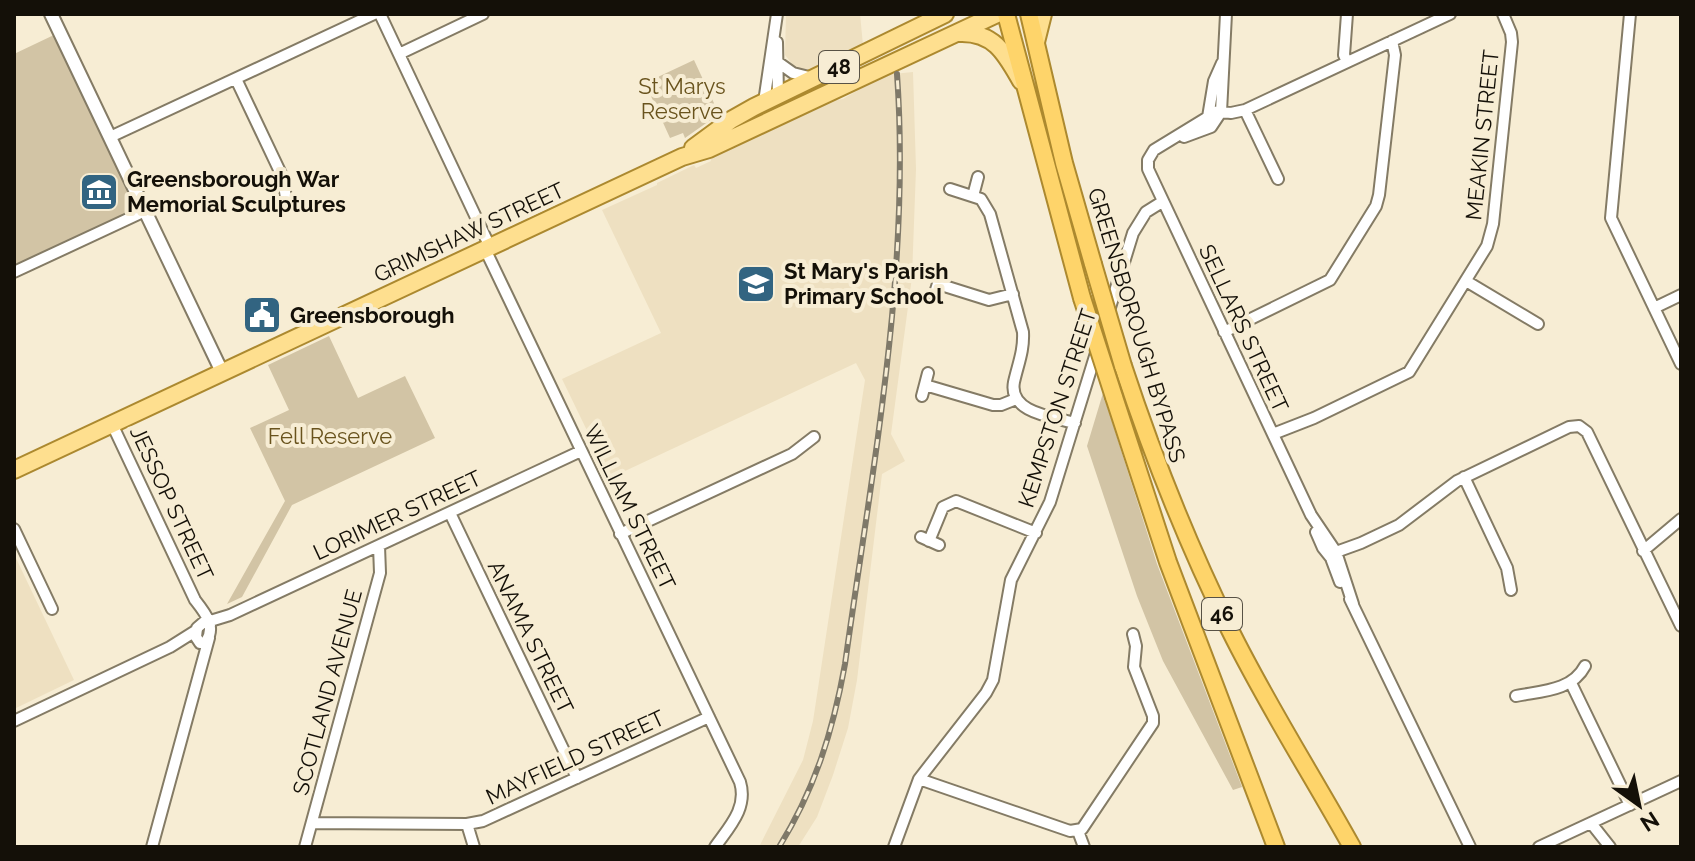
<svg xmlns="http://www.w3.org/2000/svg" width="1695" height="861" font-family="Raleway,sans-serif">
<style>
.built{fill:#eee0c1}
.green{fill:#d2c4a5}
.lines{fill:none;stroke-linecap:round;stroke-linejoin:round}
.minor-casing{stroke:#847b65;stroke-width:14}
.tertiary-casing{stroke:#847b65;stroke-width:16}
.primary-casing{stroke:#ac892f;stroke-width:20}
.trunk-casing{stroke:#ac892f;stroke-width:20}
.minor{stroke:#fff;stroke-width:10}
.tertiary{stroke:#fff;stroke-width:12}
.primary{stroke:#fedf8f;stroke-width:16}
.trunk{stroke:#fed46a;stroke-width:16}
.rail-casing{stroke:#7f7969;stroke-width:6}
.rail{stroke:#f7edd4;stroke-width:3;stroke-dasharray:9;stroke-linecap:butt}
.trunk-bridge-casing{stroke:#ac892f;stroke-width:20;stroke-linecap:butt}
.trunk-bridge{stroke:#fed46a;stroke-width:16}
.labels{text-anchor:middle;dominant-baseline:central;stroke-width:8;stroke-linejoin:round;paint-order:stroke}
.shield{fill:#f7edd4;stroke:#585245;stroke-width:2}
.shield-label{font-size:20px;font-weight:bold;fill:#141008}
.park-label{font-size:22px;fill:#69531d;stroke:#f7edd4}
.street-label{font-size:22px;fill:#141008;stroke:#f7edd4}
.poi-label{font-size:22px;font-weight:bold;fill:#141008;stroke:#f7edd4;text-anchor:start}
</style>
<rect width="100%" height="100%" fill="#f7edd4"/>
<path class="built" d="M786,14H860L863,45L835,58L822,69L811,73L797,70L785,55Z
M913,72L916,169L912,277L891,434L905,461L882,474L857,680L848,728L833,775L817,817L798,847H759L803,760L813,721L865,380L856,363L610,478L562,379L661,333L602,210L657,185V183L694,165L696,168L711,161L710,158L830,101L843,99L883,75Z
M14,554L74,680L14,709Z"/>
<path class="green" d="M56,34L135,207L127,214L14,267V54Z
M694,60L719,114L685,138L683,133L670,138L645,83Z
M329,336L358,398L405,376L435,438L292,505L242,597L227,604L285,501L250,428L289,410L268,365Z
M1103,393L1157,564L1242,787L1233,790L1163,661L1137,596L1087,446Z"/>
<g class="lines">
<g class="minor-casing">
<path id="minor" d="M380,14L490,247
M1347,14L1344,55L1347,62
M1630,14L1611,218L1681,364
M777,42L778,96
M399,54L483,14
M779,63L793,73L813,78
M1222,63L1214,81L1208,117L1154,150L1148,160V169L1311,515L1336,552L1353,604
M236,79L283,178L286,198
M764,102L777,14
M1245,110L1278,179
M1211,111L1231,113L1245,110L1450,14
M110,137L374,14
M1184,137L1211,127L1221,112L1226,14
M950,189L981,199L990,214L1023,332C1024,351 1018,364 1014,382C1008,413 1054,417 1075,423
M973,196L978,177
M485,249L740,782C748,808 729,827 715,847
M14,272L145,211
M1466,281L1538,324
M938,284L989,300L1013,294
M934,296L941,274
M1654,308L1681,295
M1224,332L1330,280L1376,206L1379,195L1395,55L1392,41
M925,385L993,405H1001L1016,399
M922,396L928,373
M112,424L195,600C206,614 216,626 206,642L200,643L196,637L197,628L204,622L210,625
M1273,434L1314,418L1409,372L1487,246L1493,224L1512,42L1511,33L1503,14
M1464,477L1507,568L1511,590
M450,513L577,778
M14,529L52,609
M1316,532L1323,548L1331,558L1340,582
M620,534L792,454L814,437
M921,537L939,545
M929,541L943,507L956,501L1036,533
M1643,551L1681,519
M1332,557L1336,552L1361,543L1399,525L1457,481L1569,427L1579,426L1587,432L1681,626
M1350,599L1470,847
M207,622L230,615L581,451
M1571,683L1630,805
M1516,696C1541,691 1572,691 1585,666
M14,721L170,647L197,630
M919,779L1070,831L1082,829L1153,723V716L1134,667L1136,646L1133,634
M312,823L467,824L483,821L709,717
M1591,823L1610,847
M467,824L474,847
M1078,831L1084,847
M152,847L209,638
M305,847L380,573L379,546
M894,847L919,779L986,693L993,680L1011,580L1050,502L1133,233L1146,212L1162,202
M1539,847L1681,781"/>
</g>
<g class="tertiary-casing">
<path id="tertiary" d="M51,14L222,372"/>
</g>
<g class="primary-casing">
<path id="primary" d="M960,33C995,32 1006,55 1021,81
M1036,42L1043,14
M693,148L731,120L754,107L945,14
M14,470L682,157L709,149L997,14"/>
</g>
<g class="trunk-casing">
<path id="trunk" d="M1006,14L1082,298
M1029,14L1064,163L1093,264
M1123,366C1153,457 1188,545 1230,630C1267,705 1312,775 1352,847
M1114,397L1168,562L1276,847"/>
</g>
<use href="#minor" class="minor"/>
<use href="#tertiary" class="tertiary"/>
<use href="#primary" class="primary"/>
<use href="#trunk" class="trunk"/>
<g class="rail-casing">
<path id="rail" d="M779,847C815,789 833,731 845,664C872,469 911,272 897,74"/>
</g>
<use href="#rail" class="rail"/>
<g class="trunk-bridge-casing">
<path id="trunk-bridge" d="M1093,264L1123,366
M1082,298L1114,397"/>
</g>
<use href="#trunk-bridge" class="trunk-bridge"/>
</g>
<defs>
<g id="museum-square" transform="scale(2)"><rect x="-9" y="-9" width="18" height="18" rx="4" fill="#326481" stroke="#f7edd4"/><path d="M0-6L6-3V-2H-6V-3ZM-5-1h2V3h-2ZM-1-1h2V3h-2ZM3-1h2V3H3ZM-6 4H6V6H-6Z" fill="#fff"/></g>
<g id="school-square" transform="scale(2)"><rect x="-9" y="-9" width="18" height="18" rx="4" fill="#326481" stroke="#f7edd4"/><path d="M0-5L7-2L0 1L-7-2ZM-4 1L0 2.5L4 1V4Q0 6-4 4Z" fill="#fff"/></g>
<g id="civic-square" transform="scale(2)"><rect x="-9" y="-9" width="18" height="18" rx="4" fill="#326481" stroke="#f7edd4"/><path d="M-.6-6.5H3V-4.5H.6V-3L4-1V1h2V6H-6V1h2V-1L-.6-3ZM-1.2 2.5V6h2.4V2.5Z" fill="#fff"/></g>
</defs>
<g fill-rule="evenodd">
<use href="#museum-square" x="99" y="192"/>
<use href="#school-square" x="756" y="284"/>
<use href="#civic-square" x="262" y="315"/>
</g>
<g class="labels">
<g class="shield">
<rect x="819" y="51" width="40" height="32" rx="6"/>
<rect x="1202" y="598" width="40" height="32" rx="6"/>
</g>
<g class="shield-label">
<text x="839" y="67">48</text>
<text x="1222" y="614">46</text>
</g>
<g class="park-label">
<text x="682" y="86">St Marys<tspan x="682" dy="25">Reserve</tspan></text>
<text x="330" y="436">Fell Reserve</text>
</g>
<g class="street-label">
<text transform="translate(1482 135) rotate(-84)">MEAKIN STREET</text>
<text transform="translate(469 232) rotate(-25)">GRIMSHAW STREET</text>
<text transform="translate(1137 325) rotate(73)">GREENSBOROUGH BYPASS</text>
<text transform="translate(1244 328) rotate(65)">SELLARS STREET</text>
<text transform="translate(1057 408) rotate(-72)">KEMPSTON STREET</text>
<text transform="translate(172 503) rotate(65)">JESSOP STREET</text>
<text transform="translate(630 507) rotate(64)">WILLIAM STREET</text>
<text transform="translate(397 515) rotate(-25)">LORIMER STREET</text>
<text transform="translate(531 637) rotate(64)">ANAMA STREET</text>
<text transform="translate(327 692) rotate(-75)">SCOTLAND AVENUE</text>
<text transform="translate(575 757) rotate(-25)">MAYFIELD STREET</text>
</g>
<g class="poi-label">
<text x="127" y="179">Greensborough War<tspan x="127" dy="25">Memorial Sculptures</tspan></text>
<text x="784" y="271">St Mary's Parish<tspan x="784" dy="25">Primary School</tspan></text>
<text x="290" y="315">Greensborough</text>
</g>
</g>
<rect width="1695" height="861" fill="none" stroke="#141008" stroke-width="32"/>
<g transform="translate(1639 805) rotate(147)" stroke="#f7edd4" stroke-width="6" paint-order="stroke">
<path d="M0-6L14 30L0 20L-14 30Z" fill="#141008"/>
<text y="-12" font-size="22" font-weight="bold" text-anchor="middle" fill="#141008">N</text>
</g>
</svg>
